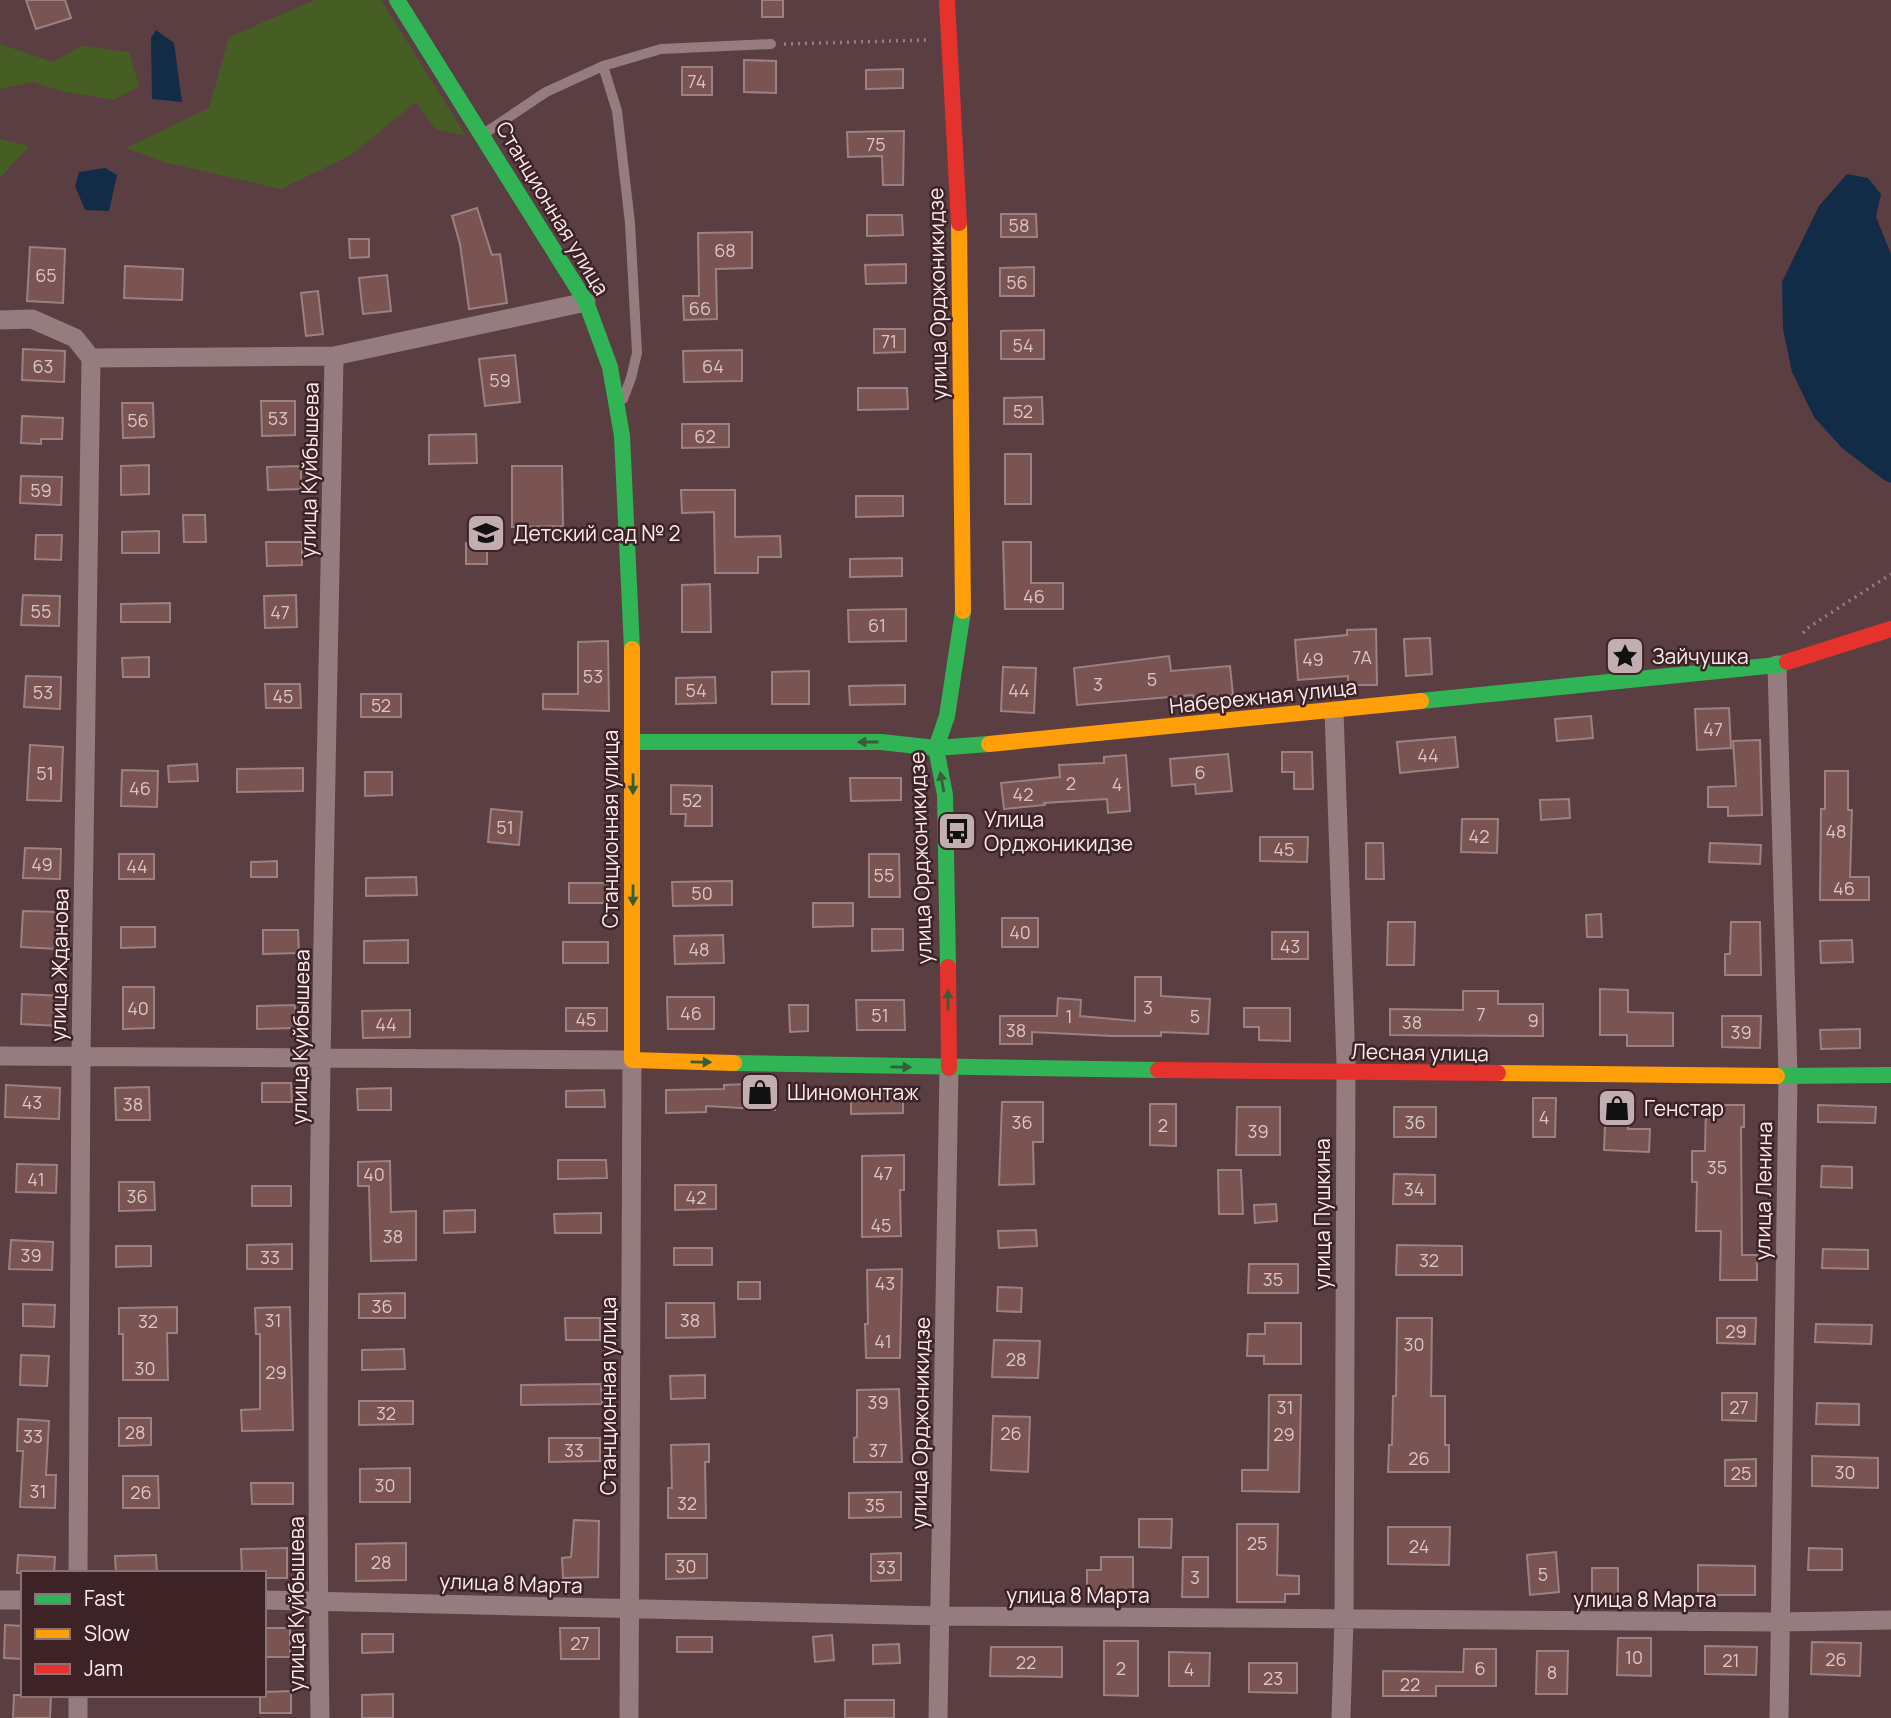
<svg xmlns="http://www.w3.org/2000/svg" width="1891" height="1718" font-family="Manrope,sans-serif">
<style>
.green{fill:#465e24}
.water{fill:#122c47}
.building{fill:#795452;stroke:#9b8181;stroke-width:2}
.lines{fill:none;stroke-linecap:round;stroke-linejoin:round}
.path{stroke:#957f83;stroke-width:3.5;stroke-dasharray:2 5;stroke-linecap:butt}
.lane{stroke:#947c7f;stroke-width:10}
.street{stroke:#947c7f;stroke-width:19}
.fast{stroke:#30b455;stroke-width:16}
.slow{stroke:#ff9f0a;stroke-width:16}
.jam{stroke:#e5322d;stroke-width:16}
.oneway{fill:#385d39}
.labels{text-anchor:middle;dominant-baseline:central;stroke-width:5;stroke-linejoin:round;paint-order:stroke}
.number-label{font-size:18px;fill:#dac5c6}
.street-label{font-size:21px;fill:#faebed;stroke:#3d2326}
.poi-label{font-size:21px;fill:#faebed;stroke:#3d2326;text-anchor:start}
</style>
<rect width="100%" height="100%" fill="#5b3e42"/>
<path class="green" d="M315,0H381L466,136L436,129L416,102L351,155L281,189L164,162L126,148L209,108L229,37Z
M0,44L53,62L81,46L129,52L139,86L114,100L65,92L33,82L0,89Z
M0,139L29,146L0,178Z"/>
<path class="water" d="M156,30L174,43L182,102L152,99L151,38Z
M105,168L117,175L109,211L85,210L75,186L79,172Z
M1847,174L1868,178L1881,194L1876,217L1891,254V483L1884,480L1842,448L1814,417L1792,372L1783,329L1782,282L1819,206Z"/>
<path class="building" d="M26,0H65L71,18L36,29Z
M762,0H783V17H762Z
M744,60L776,61V93L744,92Z
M682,67H712V95H682Z
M903,69V88L866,89V70Z
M904,131L903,185H883L882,156L848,157L847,132Z
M477,208L492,255L500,254L507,303L469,309L460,244L452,216Z
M1001,214H1036L1037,237H1001Z
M867,215H902L903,235L867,236Z
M752,232V268L716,269L717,319L684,320L683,296H699L698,233Z
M349,239H369V257L350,258Z
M30,247L65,249L63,303L27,301Z
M906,264V283L866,284L865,265Z
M125,266L183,269L182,300L124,298Z
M1034,267V296H1000V268Z
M387,275L391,311L363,314L359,278Z
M318,291L323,334L306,336L301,293Z
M874,329H905V352L874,353Z
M1044,330V359H1001V331Z
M23,349L65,351L64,382L22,380Z
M742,350V381L684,382L683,351Z
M515,355L520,402L485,406L479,359Z
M858,388H907L908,409L858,410Z
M1042,397L1043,424H1004V398Z
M261,401H295V435L262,436Z
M122,403H153L154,437L123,438Z
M22,416L63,418L62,439H41V444L21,443Z
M682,424H729V447L682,448Z
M476,434L477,463L429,464V435Z
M1005,454H1031V504H1005Z
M149,465V494L121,495V466Z
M301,466V489L268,490L267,467Z
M512,466H562L563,526L512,527Z
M21,476L62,477L61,505L20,503Z
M681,490H735V537L780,536L781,557H758V573H715L714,512L682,513Z
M856,496H903V516L856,517Z
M183,515H205L206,542H184Z
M159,531V553H122V532Z
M36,535H62L61,560L35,559Z
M266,542H302V565L267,566Z
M1003,542H1031V583H1063V609H1005Z
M466,543H487V564H466Z
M902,558V576L850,577V559Z
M710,584L711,632H682V585Z
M23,595L60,596L59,626L21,625Z
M296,595L297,627L265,628L264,596Z
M170,603V622H121V604Z
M906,609V641L849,642L848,610Z
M1376,629L1377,685H1348V676L1298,680L1295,640L1347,635V630Z
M1430,638L1432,674L1406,676L1404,639Z
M608,641L609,711L543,709V694H578V642Z
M1169,656L1171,671L1230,666L1233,695L1194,699L1193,695L1077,705L1074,668Z
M149,657V677H123L122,658Z
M1003,667L1036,668L1034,713L1001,711Z
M809,671V704H772V672Z
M26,676L61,677L60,709L24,707Z
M715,677L716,703L676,704V678Z
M265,684H300L301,708H266Z
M905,685V704L850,705L849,686Z
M361,694H401V717H361Z
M1729,708L1731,748L1697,750L1695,709Z
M1591,716L1593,738L1557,741L1555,719Z
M1455,737L1458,767L1400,773L1397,742Z
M1760,740L1762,815L1728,816V807H1708V787L1736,786L1733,741Z
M30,745L63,747L61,801L27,800Z
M1282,752H1312L1313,789H1294V772H1282Z
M1228,754L1232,791L1196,794L1195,784L1172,786L1170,759Z
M1126,755L1130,811L1108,813L1107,799L1044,803L1045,805L1004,809L1001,783L1060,777L1059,765L1104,763V757Z
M197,764L198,781L169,782L168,766Z
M303,768V791L237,792V769Z
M122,770L158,771L157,807L121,806Z
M1825,771H1848V810H1852L1850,877H1869V900H1820L1821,809H1825Z
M365,772H392V795L365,796Z
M850,778H901V800L851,801Z
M671,785L712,786V826H685L686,814H671Z
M1569,799L1570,818L1541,820L1540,800Z
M491,809L522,812L519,845L488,842Z
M1462,819H1498L1497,853L1461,852Z
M1260,837H1308L1307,862L1260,861Z
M1366,843H1383L1384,879H1366Z
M1710,843L1761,845L1760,864L1709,862Z
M25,848L61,849L60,879L23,878Z
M119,854H154V879H119Z
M869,854H899L900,897H869Z
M277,861V877H251V862Z
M416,877L417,895L366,896V878Z
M732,881V905L673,906L672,882Z
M569,883H611V903H569Z
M813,903H853V926L813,927Z
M23,911L59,912L57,949L21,947Z
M1601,914L1602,937H1587L1586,915Z
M1002,918H1038V947H1002Z
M1388,922H1415L1414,965H1387Z
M1731,922H1760L1761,975H1725V954H1730Z
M121,927H155V947L121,948Z
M872,929H903V950L872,951Z
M263,930H298L299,953L263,954Z
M1272,932H1308V959H1272Z
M723,935L724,963L675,964L674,936Z
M408,940V963H364V941Z
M1852,940L1853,962L1821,963L1820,941Z
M563,942H608V963H563Z
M1135,977H1161V996L1210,999L1208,1034L1161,1032V1036H1112L1032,1032V1044H1000V1016H1057L1058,998L1081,1000L1080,1016L1135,1021Z
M123,987H154V1028L123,1029Z
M1600,989L1628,990V1012L1673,1013V1046H1627V1035H1600Z
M1463,991H1498V1004H1543V1036L1390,1035V1009L1463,1010Z
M22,994L63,996L62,1026L21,1024Z
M667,997H714V1029H668Z
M856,1000H904L905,1030H857Z
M295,1005L296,1028L257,1029V1006Z
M789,1005H808V1031L790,1032Z
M566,1008H607V1031H566Z
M1244,1008H1290V1041L1259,1040V1027H1244Z
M410,1010V1037L363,1038L362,1011Z
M1722,1016H1761L1760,1048L1722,1047Z
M1860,1029V1048L1821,1049L1820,1030Z
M262,1083H291L292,1102H262Z
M748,1084L775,1085V1110L706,1106V1112L666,1113V1090L724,1089V1085Z
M6,1085L60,1088L59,1119L5,1117Z
M149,1087L150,1120H116L115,1088Z
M391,1088V1110H358L357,1089Z
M604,1090L605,1107H566V1091Z
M903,1093V1113L851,1114V1094Z
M1533,1098H1556L1555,1137H1533Z
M1606,1099H1629L1628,1129H1650L1649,1152L1604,1150Z
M1002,1102H1043V1142H1033L1034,1184L999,1185Z
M1150,1104H1176V1146L1150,1145Z
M1706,1105H1744V1127H1741L1742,1255H1757V1280H1720L1721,1231H1696L1697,1182H1692V1151H1705Z
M1818,1105L1876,1107L1875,1123L1818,1122Z
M1237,1107H1280V1155H1236Z
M1394,1107H1436V1137H1394Z
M904,1155V1190H900L901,1236L862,1237V1156Z
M558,1160H606L607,1178L558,1179Z
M390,1161L391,1212L416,1211V1260L371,1261L369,1186H358V1162Z
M17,1164L57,1165L56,1193L16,1192Z
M1822,1166L1852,1167V1188L1821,1187Z
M1218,1170H1241L1243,1214H1219Z
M1394,1174L1435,1175V1204H1393Z
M119,1182H154L155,1210L119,1211Z
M675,1185H716V1209L675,1210Z
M252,1186H291V1206H252Z
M1276,1204L1277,1221L1255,1223L1254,1205Z
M475,1210V1232L444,1233V1211Z
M601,1213V1233H555L554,1214Z
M1036,1230L1037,1246L999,1248L998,1231Z
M11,1240L53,1242L52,1270L9,1269Z
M292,1244V1269H247V1245Z
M1397,1245L1462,1246V1275H1396Z
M116,1246H151V1266L116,1267Z
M674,1248H712V1265H674Z
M1823,1249L1868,1250V1269L1822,1268Z
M1249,1264H1298V1293H1248Z
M902,1269L900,1358H866L865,1324H868L867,1270Z
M738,1282H760V1299H738Z
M998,1287L1022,1288L1021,1312L997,1311Z
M405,1293V1318H359V1294Z
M666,1303H714L715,1337L666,1338Z
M23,1304L55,1305L54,1327L23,1326Z
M177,1307V1333H167L168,1380H123V1334H119V1308Z
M290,1307L293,1430L242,1431L241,1410L260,1409V1334H256L255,1308Z
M565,1318H600V1340H566Z
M1397,1318H1432L1431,1396H1445V1445H1449V1472H1388L1389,1445H1392L1393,1396H1396Z
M1717,1318H1756L1755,1344L1717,1343Z
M1265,1323H1301V1364H1264V1356H1247L1248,1334H1265Z
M1816,1324L1872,1325L1871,1344L1815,1342Z
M994,1340L1040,1341L1038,1378L992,1377Z
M404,1349L405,1369L362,1370V1350Z
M21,1355L49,1356L47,1386L20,1385Z
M705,1375V1398L671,1399L670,1376Z
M601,1384L602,1404L521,1405V1385Z
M899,1389L902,1462H854V1438L857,1437V1390Z
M1722,1393H1757L1756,1421L1722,1420Z
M1269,1395H1301L1299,1492L1242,1491V1470H1268Z
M359,1401H413V1424L359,1425Z
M1817,1403L1859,1404V1425L1816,1424Z
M993,1416L1030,1417L1028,1472L991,1470Z
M119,1418H151V1445L119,1446Z
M18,1419L49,1421L46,1475H56L55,1508L20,1507L23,1451H17Z
M549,1438H600V1461L549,1462Z
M709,1444V1462H705L706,1518H668V1488H672L671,1445Z
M1812,1456L1878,1458V1488L1812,1486Z
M1756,1459V1486H1725V1460Z
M410,1468V1502H360V1469Z
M123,1476H158L159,1508H123Z
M251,1483H293V1504H252Z
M901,1492V1517L849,1518V1493Z
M1139,1519H1172L1171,1548L1139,1547Z
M574,1520L599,1521L598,1577L563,1578L562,1558L571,1557Z
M1237,1524H1278L1277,1575L1299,1576V1594H1285V1602H1237Z
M1388,1527H1450L1449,1565L1388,1564Z
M406,1543V1580L356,1581V1544Z
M287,1548V1578H264V1573H242L241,1549Z
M1809,1548L1842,1549V1570H1808Z
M1556,1552L1559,1592L1530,1595L1527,1555Z
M901,1553V1580L871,1581V1554Z
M666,1554H707V1578L666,1579Z
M18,1555L55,1557L54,1573H17Z
M156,1555L157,1573H116L115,1556Z
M1101,1557H1133V1593H1087V1570H1101Z
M1183,1557H1208V1597H1182Z
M1698,1565L1755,1566V1595H1698Z
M1592,1568H1618V1597H1592Z
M5,1625L23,1626V1659L4,1658Z
M264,1628H290V1657H264Z
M560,1628H599V1659H561Z
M362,1634H393V1652L362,1653Z
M832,1635L834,1660L815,1662L813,1637Z
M677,1637H712V1652H677Z
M1618,1638H1651V1676L1617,1675Z
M1104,1641H1138V1696L1104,1695Z
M1812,1642L1861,1643L1860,1676L1811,1674Z
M899,1644L900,1663L873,1664V1645Z
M1705,1646L1757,1647L1756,1675L1705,1674Z
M991,1647H1062V1677L990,1676Z
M1464,1649H1496V1686H1436V1696H1383V1671L1463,1672Z
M1537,1651H1568L1567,1694H1536Z
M1169,1652L1210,1653L1209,1686H1169Z
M1249,1663H1297V1693L1249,1692Z
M291,1691V1713H260V1695H264V1692Z
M393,1694V1718H362V1695Z
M14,1695H51L50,1718H13Z
M845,1700H894V1718H845Z"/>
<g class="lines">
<path class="path" d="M784,44L927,40
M1803,633L1806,629L1891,574"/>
<path class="lane" d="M603,66L617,111L630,223L637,353L631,378L623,399
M482,135L546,92L603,66L661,49L771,44"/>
<path class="street" d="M0,320L32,319L75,338L91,358L334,356L586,302
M1777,665L1788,1076L1779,1718
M1334,711L1346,1064L1344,1619L1341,1718
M0,1056L632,1060L629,1718
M78,1573L81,1056L91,358
M0,1600H23
M264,1600L940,1616L1780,1622L1891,1620
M78,1695V1718
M320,1718C313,1264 326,810 334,356
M938,1718L949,1068"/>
<path class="fast" d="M397,0L586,302L610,367L622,436L632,649
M1421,701L1777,665L1787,662
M634,742H881L936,748L989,744
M948,967L945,795L936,748L947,716L963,611
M734,1063L1158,1070
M1777,1076L1891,1075"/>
<path class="slow" d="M959,223L963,611
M632,649V1060L734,1063
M989,744L1421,701
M1498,1073L1777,1076"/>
<path class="jam" d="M947,0L959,223
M1787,662L1891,629
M948,967L949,1068
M1158,1070L1498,1073"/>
</g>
<defs><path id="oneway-solid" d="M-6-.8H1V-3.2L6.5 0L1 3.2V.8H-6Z" transform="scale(1.75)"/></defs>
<g class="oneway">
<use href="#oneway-solid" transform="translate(868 742) rotate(-180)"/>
<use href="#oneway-solid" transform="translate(942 782) rotate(-101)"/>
<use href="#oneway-solid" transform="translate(633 784) rotate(90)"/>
<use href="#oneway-solid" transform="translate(633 895) rotate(90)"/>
<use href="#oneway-solid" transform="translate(948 1000) rotate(-91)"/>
<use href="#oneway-solid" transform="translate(701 1062) rotate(1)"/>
<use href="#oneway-solid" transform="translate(901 1067) rotate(1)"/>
</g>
<defs>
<g id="school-square" transform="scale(2.0125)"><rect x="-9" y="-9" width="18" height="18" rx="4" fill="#c2aeb1" stroke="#3d2326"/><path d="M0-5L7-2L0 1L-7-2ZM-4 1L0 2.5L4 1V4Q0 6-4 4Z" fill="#111"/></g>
<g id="sight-square" transform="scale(2.0125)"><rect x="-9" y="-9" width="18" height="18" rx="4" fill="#c2aeb1" stroke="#3d2326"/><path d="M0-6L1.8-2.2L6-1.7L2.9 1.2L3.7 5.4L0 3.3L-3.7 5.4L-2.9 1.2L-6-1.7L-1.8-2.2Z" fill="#111"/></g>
<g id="bus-square" transform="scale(2.0125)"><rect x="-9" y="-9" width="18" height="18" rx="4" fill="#c2aeb1" stroke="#3d2326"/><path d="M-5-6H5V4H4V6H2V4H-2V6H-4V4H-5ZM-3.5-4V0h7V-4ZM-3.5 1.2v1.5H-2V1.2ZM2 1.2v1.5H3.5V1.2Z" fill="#111"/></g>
<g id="shop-square" transform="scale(2.0125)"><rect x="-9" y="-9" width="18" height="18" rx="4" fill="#c2aeb1" stroke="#3d2326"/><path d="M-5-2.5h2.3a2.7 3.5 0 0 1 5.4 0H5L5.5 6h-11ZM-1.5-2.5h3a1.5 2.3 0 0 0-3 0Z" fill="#111"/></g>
</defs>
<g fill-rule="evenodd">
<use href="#school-square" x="486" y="533"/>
<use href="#sight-square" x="1625" y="656"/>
<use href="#bus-square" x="957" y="831"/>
<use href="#shop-square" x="760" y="1092"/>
<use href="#shop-square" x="1617" y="1108"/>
</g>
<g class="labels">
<g class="number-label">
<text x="697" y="81">74</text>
<text x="876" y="144">75</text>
<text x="1019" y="225">58</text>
<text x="725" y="250">68</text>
<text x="46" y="275">65</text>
<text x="1017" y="282">56</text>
<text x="700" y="308">66</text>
<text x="889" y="341">71</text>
<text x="1023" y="345">54</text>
<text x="43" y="366">63</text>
<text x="713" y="366">64</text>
<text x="500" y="380">59</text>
<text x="1023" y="411">52</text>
<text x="278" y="418">53</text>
<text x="138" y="420">56</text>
<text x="705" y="436">62</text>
<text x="41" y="490">59</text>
<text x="1034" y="596">46</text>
<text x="41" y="611">55</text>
<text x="280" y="612">47</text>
<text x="877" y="625">61</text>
<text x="1362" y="657">7А</text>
<text x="1313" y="659">49</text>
<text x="593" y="676">53</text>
<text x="1152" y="679">5</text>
<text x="1098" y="684">3</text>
<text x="696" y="690">54</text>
<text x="1019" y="690">44</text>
<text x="43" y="692">53</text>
<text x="283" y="696">45</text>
<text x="381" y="705">52</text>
<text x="1713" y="729">47</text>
<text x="1428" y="755">44</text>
<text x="1200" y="772">6</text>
<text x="45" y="773">51</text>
<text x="1071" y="783">2</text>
<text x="1117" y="784">4</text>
<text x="140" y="788">46</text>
<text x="1023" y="794">42</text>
<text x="692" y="800">52</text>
<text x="505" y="827">51</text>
<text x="1836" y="831">48</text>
<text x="1479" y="836">42</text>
<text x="1284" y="849">45</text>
<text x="42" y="864">49</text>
<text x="137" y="866">44</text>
<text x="884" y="875">55</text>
<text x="1844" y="888">46</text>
<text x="702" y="893">50</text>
<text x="1020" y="932">40</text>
<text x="1290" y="946">43</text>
<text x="699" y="949">48</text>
<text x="1148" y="1007">3</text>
<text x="138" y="1008">40</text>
<text x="691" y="1013">46</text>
<text x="1481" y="1014">7</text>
<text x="880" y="1015">51</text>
<text x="1069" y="1016">1</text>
<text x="1195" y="1016">5</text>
<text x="586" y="1019">45</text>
<text x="1533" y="1020">9</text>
<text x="1412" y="1022">38</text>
<text x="386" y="1024">44</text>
<text x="1016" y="1030">38</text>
<text x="1741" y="1032">39</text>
<text x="32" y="1102">43</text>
<text x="133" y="1104">38</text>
<text x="1544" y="1117">4</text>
<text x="1022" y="1122">36</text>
<text x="1415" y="1122">36</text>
<text x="1163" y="1125">2</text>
<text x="1258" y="1131">39</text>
<text x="1717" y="1167">35</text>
<text x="883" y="1173">47</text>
<text x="374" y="1174">40</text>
<text x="36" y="1179">41</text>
<text x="1414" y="1189">34</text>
<text x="137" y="1196">36</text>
<text x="696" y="1197">42</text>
<text x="881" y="1225">45</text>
<text x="393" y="1236">38</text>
<text x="31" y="1255">39</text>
<text x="270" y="1257">33</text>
<text x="1429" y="1260">32</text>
<text x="1273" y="1279">35</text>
<text x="885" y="1283">43</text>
<text x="382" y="1306">36</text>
<text x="273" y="1320">31</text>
<text x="690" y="1320">38</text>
<text x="148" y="1321">32</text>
<text x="1736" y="1331">29</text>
<text x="883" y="1341">41</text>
<text x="1414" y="1344">30</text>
<text x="1016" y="1359">28</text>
<text x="145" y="1368">30</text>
<text x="276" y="1372">29</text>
<text x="878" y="1402">39</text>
<text x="1285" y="1407">31</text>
<text x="1739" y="1407">27</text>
<text x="386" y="1413">32</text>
<text x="135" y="1432">28</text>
<text x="1011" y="1433">26</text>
<text x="1284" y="1434">29</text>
<text x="33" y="1436">33</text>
<text x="574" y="1450">33</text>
<text x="878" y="1450">37</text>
<text x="1419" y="1458">26</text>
<text x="1845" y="1472">30</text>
<text x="1741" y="1473">25</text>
<text x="385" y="1485">30</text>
<text x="38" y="1491">31</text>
<text x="141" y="1492">26</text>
<text x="687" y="1503">32</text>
<text x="875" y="1505">35</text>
<text x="1257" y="1543">25</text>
<text x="1419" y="1546">24</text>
<text x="381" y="1562">28</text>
<text x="686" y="1566">30</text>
<text x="886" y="1567">33</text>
<text x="1543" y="1574">5</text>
<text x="1195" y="1577">3</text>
<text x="580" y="1643">27</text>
<text x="1634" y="1657">10</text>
<text x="1836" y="1659">26</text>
<text x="1731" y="1660">21</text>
<text x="1026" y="1662">22</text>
<text x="1121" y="1668">2</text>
<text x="1480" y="1668">6</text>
<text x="1189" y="1669">4</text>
<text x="1552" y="1672">8</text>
<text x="1273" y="1678">23</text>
<text x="1410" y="1684">22</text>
</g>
<g class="street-label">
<text transform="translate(553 208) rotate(59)">Станционная улица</text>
<text transform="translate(937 294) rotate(-91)">улица Орджоникидзе</text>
<text transform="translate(309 470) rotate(-89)">улица Куйбышева</text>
<text transform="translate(1263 696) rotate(-6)">Набережная улица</text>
<text transform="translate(610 829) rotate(-90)">Станционная улица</text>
<text transform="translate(920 858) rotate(-92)">улица Орджоникидзе</text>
<text transform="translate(59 965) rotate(-89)">улица Жданова</text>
<text transform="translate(300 1037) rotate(-89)">улица Куйбышева</text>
<text transform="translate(1420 1052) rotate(1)">Лесная улица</text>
<text transform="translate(1763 1191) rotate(-89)">улица Ленина</text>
<text transform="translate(1322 1214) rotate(-90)">улица Пушкина</text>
<text transform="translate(608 1396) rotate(-90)">Станционная улица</text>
<text transform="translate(920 1423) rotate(-89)">улица Орджоникидзе</text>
<text transform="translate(511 1583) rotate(2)">улица 8 Марта</text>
<text x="1078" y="1595">улица 8 Марта</text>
<text x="1645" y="1599">улица 8 Марта</text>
<text transform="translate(296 1604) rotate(-90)">улица Куйбышева</text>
</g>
<g class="poi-label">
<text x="513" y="533">Детский сад № 2</text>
<text x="1652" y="656">Зайчушка</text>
<text x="984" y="819">Улица<tspan x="984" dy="24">Орджоникидзе</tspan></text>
<text x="787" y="1092">Шиномонтаж</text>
<text x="1644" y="1108">Генстар</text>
</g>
</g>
<rect x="21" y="1571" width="245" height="126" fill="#3d2326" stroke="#897376" stroke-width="2"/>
<rect x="35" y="1594" width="35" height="10" fill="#30b455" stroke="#897376" stroke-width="2"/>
<text x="84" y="1606" font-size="21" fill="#faebed">Fast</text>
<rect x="35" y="1629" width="35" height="10" fill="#ff9f0a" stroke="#897376" stroke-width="2"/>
<text x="84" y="1641" font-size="21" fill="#faebed">Slow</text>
<rect x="35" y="1664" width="35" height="10" fill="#e5322d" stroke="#897376" stroke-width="2"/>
<text x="84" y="1676" font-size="21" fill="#faebed">Jam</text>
</svg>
